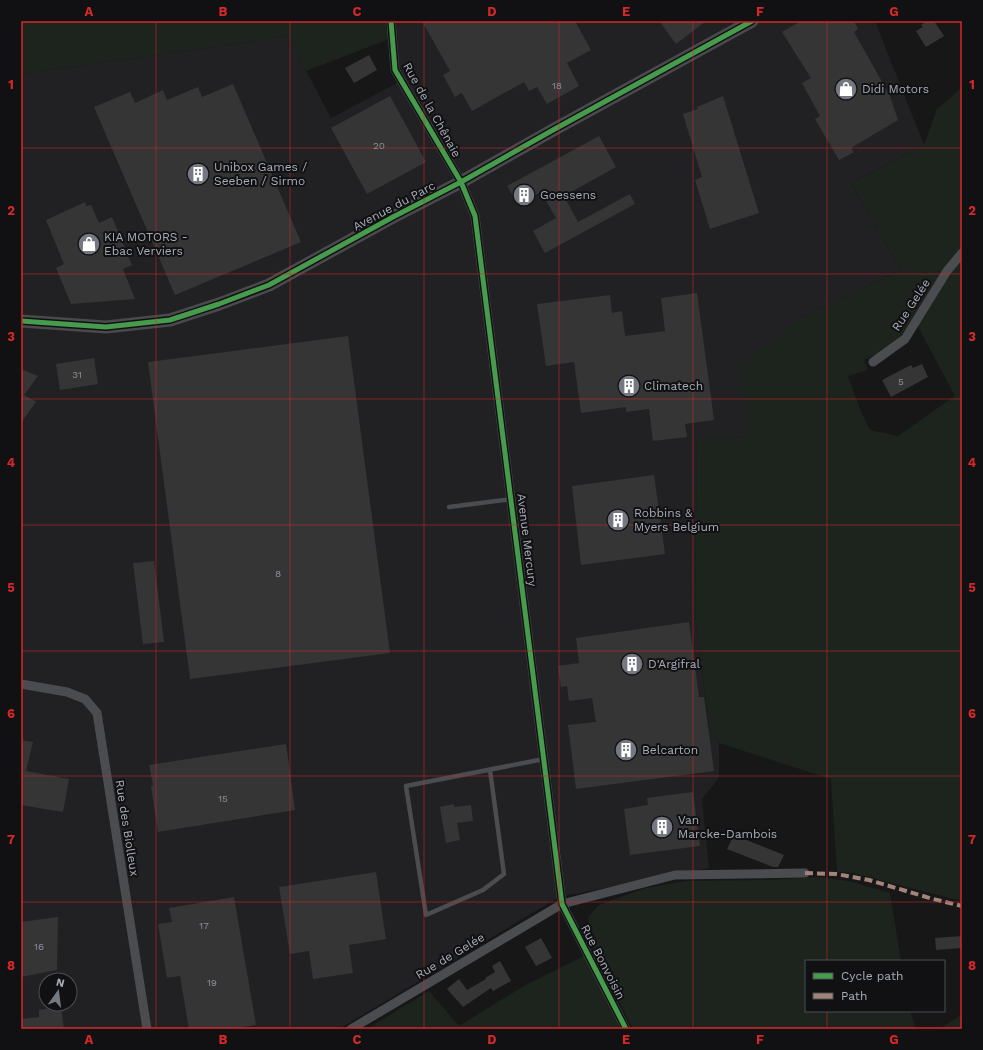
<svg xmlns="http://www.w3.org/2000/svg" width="983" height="1050" font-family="'Work Sans',sans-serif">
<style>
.built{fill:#212123;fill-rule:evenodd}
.green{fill:#1d241e}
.building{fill:#353536}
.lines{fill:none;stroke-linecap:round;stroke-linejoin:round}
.lane{stroke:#4b4c50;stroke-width:4.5}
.street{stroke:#4b4c50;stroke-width:9}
.secondary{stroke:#4a4a4e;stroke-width:13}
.quiet{stroke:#a18479;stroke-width:4;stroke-dasharray:8 4;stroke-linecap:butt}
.cycleway-casing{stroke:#111113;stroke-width:8}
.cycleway{stroke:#469c4c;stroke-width:5}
.grid{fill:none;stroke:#d62828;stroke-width:1;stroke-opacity:0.55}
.labels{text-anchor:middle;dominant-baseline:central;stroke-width:4;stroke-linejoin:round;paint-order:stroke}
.number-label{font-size:10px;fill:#8b8f98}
.poi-label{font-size:12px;fill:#a8adb8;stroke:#111113;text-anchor:start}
.street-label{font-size:12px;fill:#a8adb8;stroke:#111113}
.neatline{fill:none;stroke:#d62828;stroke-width:1.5}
.grid-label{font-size:13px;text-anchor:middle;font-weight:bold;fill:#d62828}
</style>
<rect width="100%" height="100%" fill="#171717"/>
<path class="built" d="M393,21H875L924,145L851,183L901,270L800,318L747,437L697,440L695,611L709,728L719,743V778L702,799L709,868L559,897L339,1029H21V74L241,43L287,35L331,118L397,83ZM46,980H70V1004H46Z"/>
<path class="green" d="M21,21H390L389,39L306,71L287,35L241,43L21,74Z
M962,86V250L911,323L893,346L864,360L868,370L848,376L862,414L870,430L898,436L955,396L917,325C932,304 944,280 962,260V901L853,873L837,872L831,779L719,743L709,728L695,611L697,439L747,437L742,364L800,318L901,270L851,183L924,145L937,109L958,91Z
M816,877L849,881L890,893L901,961H806V1011H910L916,1029H633L590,942L588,917L599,905L646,888L686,881L773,880Z
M584,956L622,1029H367L429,991L459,1026L524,986Z
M962,1014V1029H935L941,1028Z"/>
<path class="building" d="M422,21H575L591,50L567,63L579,86L547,104L537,87L529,91L524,82L472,111L462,93L455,97L443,75L450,71Z
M659,21H706L676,44Z
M801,21H854L858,29L854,32L890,96L898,120L851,148L854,152L839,160L815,119L820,116L802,83L811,78L782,32Z
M927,21H934L944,36L926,47L916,31L923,27L921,25Z
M369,55L377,70L354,83L345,68Z
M233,84L301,242L175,295L94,107L130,92L135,103L163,90L167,100L198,87L202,97Z
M390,96L426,162L367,194L331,128Z
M723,96L759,213L710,229L695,180L702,177L683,114L698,109L697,107Z
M599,136L616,167L564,196L578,222L630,194L635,204L545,253L533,231L556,218L541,192L518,204L507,186Z
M85,202L86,206L91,205L99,223L112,217L132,265L123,269L135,299L71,304L56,268L64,264L46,220Z
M697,293L714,420L685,424L687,437L653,441L649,409L626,412V407L581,413L574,362L546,366L537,304L610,295L612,313L622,311L625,336L665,331L661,298Z
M348,336L390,653L190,679L148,362Z
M94,358L98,384L60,390L56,364Z
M922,364L928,377L891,397L882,380L911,365L913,368Z
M21,369L38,376L24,395L36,402L21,423Z
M654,475L665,554L581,565L572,486Z
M154,561L164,642L143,644L133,563Z
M689,622L699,697H704L714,771L576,789L568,725L596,722L592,698L569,701L567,686L561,687L558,666L579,663L576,638Z
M21,740L33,742L26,771L69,779L63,812L21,805Z
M286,744L295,810L158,832L151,786L153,785L149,765Z
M693,792L700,846L630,855L624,809L648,805L647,798Z
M454,804V807L471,805L473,821L457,823L460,840L446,843L440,807Z
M734,835L784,855L778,867H773L727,849Z
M376,872L386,939L349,945L353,973L313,979L309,951L290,954L279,887Z
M234,897L256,1025L231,1029H189L180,976L167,978L158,924L172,922L169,908Z
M58,917L57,970L21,977V922Z
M962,936V948L936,950L935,938Z
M541,938L552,958L536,966L525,947Z
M500,961L511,981L493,991L491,988L463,1007L447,989L459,979L467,990L486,979L485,978L495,972L492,966Z
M61,1006L64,1029H21V1019L39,1017V1010Z"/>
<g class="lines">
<path class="lane" d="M449,507L512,499
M490,770L504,874L483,890L426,915L406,786L544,759"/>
<path class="street" d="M391,21L395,70L461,182L475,216L562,904L626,1029
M873,362L905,339L947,271L962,253
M21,684L67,692L85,699L97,713L147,1029
M351,1029L562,904L675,875L805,873"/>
<path class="secondary" d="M21,321L106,327L170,320L219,304L269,285L393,217L461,182L553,130L752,21"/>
<path class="quiet" d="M805,873L836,874L869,880L933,899L962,906"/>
<g class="cycleway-casing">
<path id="cycleway" d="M391,21L395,70L461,182L475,216L562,904L626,1029
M21,321L106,327L170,320L219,304L269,285L393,217L461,182L553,130L752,21"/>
</g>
<use href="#cycleway" class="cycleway"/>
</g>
<path class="grid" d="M156,21V1029M290,21V1029M424,21V1029M559,21V1029M693,21V1029M827,21V961M21,148H962M21,274H962M21,399H962M21,525H962M21,651H962M21,776H962M21,902H962M827,1011V1029"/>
<defs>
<g id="shop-disc" transform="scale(1.15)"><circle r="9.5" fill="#757880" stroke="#111113"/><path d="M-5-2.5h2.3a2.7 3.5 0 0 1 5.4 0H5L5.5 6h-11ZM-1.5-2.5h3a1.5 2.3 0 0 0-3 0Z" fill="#fff"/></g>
<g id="building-disc" transform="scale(1.15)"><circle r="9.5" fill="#757880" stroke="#111113"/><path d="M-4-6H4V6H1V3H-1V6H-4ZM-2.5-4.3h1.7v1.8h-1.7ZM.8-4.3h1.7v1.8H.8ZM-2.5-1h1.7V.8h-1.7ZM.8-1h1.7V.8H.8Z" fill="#fff"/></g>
</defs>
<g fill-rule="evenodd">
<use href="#shop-disc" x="846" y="89"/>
<use href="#building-disc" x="198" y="174"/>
<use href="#building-disc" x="524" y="195"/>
<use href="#shop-disc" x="89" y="244"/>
<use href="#building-disc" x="629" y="386"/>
<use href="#building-disc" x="618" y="520"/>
<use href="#building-disc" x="632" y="664"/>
<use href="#building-disc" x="626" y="750"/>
<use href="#building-disc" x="662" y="827"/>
</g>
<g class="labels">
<g class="number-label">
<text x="557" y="85">18</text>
<text x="379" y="145">20</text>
<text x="77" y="374">31</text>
<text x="901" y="381">5</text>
<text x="278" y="573">8</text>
<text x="223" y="798">15</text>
<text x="204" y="925">17</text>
<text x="39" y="946">16</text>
<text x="212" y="982">19</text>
</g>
<g class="poi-label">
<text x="862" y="89">Didi Motors</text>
<text x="214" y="167">Unibox Games /<tspan x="214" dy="14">Seeben / Sirmo</tspan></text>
<text x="540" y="195">Goessens</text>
<text x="104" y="237">KIA MOTORS -<tspan x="104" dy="14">Ebac Verviers</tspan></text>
<text x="644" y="386">Climatech</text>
<text x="634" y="513">Robbins &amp;<tspan x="634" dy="14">Myers Belgium</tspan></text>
<text x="648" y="664">D'Argifral</text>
<text x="642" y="750">Belcarton</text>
<text x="678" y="820">Van<tspan x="678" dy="14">Marcke-Dambois</tspan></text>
</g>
<g class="street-label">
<text transform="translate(432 110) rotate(61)">Rue de la Chênaie</text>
<text transform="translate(394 206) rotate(-28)">Avenue du Parc</text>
<text transform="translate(911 305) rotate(-57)">Rue Gelée</text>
<text transform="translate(527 540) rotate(83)">Avenue Mercury</text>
<text transform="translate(127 828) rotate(81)">Rue des Biolleux</text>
<text transform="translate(450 956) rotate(-31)">Rue de Gelée</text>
<text transform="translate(603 962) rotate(63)">Rue Bonvoisin</text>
</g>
</g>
<rect width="983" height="1050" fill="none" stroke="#111113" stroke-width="44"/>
<rect x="805" y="960" width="140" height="52" fill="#111113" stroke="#4d4f55"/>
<rect x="813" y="973" width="20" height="6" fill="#469c4c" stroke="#4d4f55"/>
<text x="841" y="980" font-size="12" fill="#a8adb8">Cycle path</text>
<rect x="813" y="993" width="20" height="6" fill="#a18479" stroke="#4d4f55"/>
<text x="841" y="1000" font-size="12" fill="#a8adb8">Path</text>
<g transform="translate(58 992) rotate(14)"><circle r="19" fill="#111113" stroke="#4d4f55"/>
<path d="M0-3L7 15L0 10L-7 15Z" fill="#757880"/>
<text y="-6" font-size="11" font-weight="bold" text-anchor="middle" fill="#a8adb8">N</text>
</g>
<rect x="22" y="22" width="939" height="1006" class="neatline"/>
<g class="grid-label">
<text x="89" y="16">A</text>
<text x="223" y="16">B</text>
<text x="357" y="16">C</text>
<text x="492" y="16">D</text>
<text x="626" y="16">E</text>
<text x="760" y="16">F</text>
<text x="894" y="16">G</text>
<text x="11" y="89">1</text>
<text x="972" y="89">1</text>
<text x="11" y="215">2</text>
<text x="972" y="215">2</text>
<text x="11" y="341">3</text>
<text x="972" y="341">3</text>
<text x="11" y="467">4</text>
<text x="972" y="467">4</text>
<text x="11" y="592">5</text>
<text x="972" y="592">5</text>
<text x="11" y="718">6</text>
<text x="972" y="718">6</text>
<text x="11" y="844">7</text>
<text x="972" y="844">7</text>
<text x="11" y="970">8</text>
<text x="972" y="970">8</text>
<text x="89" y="1044">A</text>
<text x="223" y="1044">B</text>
<text x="357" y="1044">C</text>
<text x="492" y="1044">D</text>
<text x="626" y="1044">E</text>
<text x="760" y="1044">F</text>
<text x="894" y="1044">G</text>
</g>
</svg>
